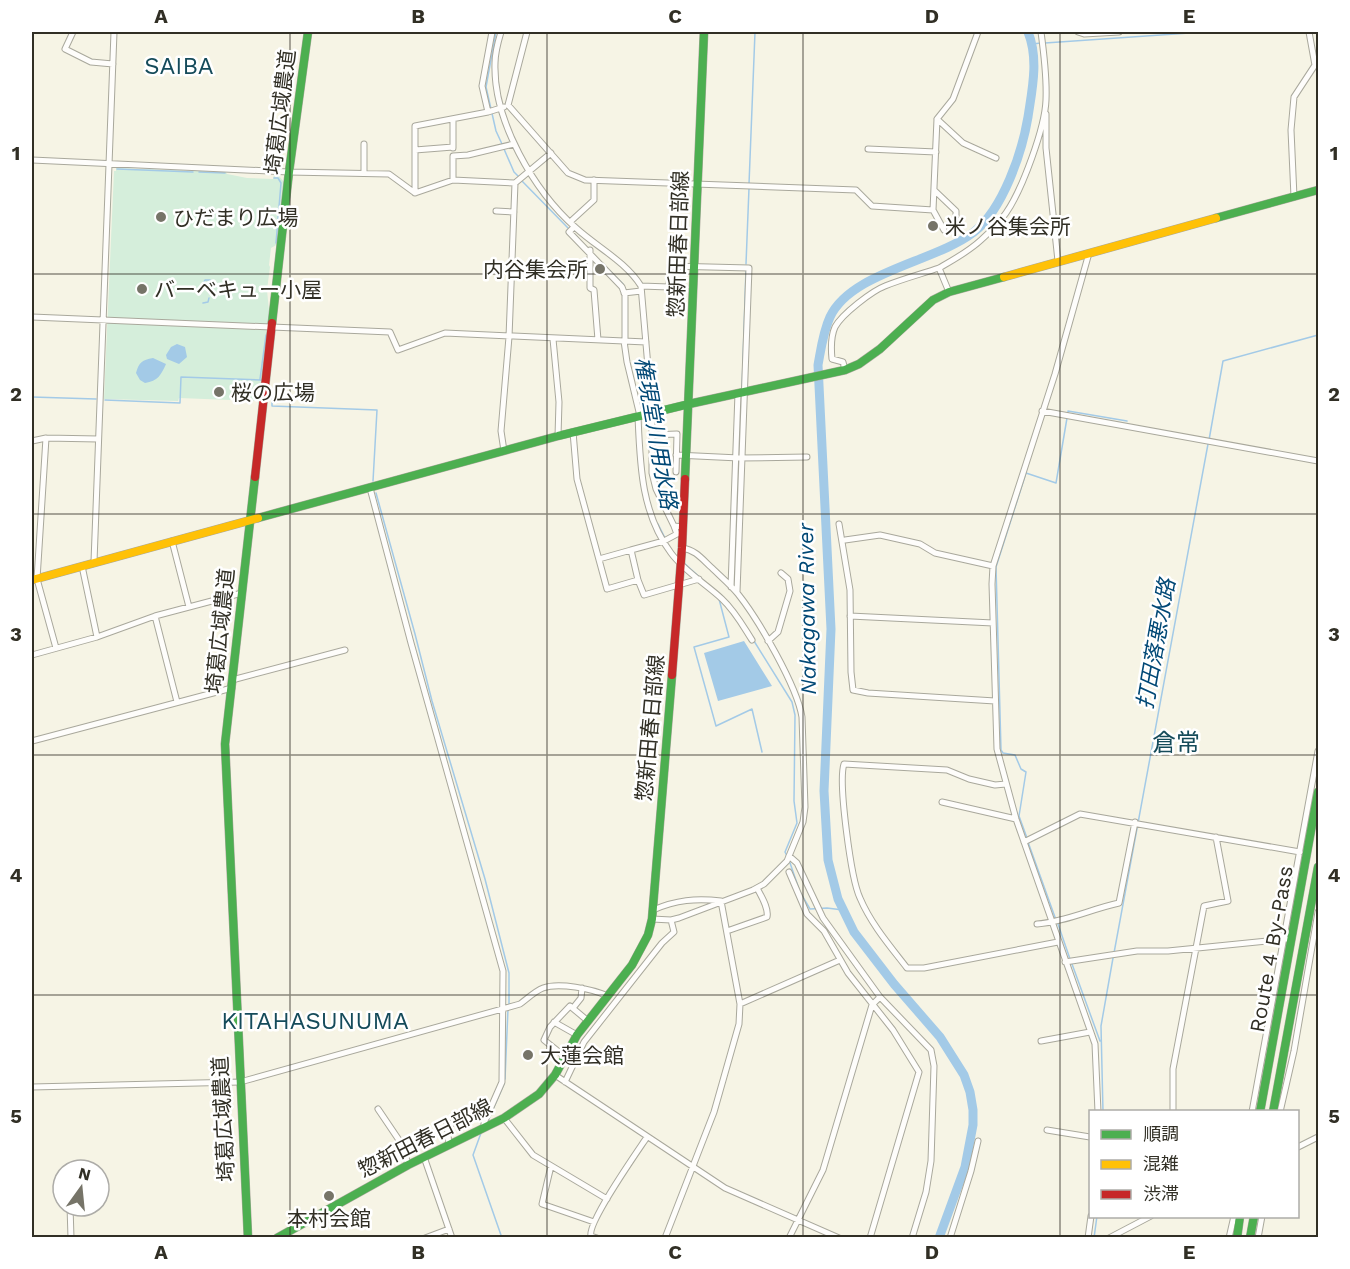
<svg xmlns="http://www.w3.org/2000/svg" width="1350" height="1269" font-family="'Work Sans','Noto Sans JP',sans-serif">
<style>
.green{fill:#d5eedb}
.water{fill:#a3cae7}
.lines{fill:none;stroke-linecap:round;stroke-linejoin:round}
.stream{stroke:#a3cae7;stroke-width:1.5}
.river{stroke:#a3cae7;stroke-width:9}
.street-casing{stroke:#a9a89c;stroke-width:7}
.fast-casing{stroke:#a9a89c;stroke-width:9}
.slow-casing{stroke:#a9a89c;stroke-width:9}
.jam-casing{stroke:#a9a89c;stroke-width:9}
.street{stroke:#fefdfb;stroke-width:5}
.fast{stroke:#4caf50;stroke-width:8}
.slow{stroke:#ffc107;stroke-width:8}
.jam{stroke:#c62828;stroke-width:8}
.grid{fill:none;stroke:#312f25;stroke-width:1.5;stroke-opacity:0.55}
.poi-dot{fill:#767468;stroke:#fff;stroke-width:2}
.labels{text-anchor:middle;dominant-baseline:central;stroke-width:5;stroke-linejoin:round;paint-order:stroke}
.street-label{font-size:21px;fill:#312f25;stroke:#fff}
.poi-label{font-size:21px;fill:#312f25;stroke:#fff;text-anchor:start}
.water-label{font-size:22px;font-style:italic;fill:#014875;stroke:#fff}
.quarter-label{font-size:24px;fill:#154b5a;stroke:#fff}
.neatline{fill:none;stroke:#312f25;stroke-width:2}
.grid-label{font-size:20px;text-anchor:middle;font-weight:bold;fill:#312f25}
</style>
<rect width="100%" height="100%" fill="#f6f4e5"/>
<path class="green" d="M116,168L226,172L227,174L247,178L273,179L274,175L279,176L284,182L278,244L271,248L269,265L270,267L267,290L270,321L266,331L267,333L259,401L179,398L178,401L104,399L114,171H116Z"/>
<path class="water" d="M177,344L185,347L187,357L179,364L167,359L166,355L171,347Z
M153,358L166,364C161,375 158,381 145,383L140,380L136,373C139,362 142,360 153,358Z
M744,641L772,686L718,701L704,653Z"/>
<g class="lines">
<path class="stream" d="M496,32L486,87L496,131L502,144
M1045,43L1204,32
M1032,44L1041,43
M504,149L514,172L518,176
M117,169L193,172
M199,172L225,173
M274,178H278L281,183L276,243
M521,180L568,228
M749,184L755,32
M603,264L623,284
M746,264L749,188
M210,280H205L204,282L210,294
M203,303L208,302L209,298
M260,379L266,335
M272,390V406L377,410L373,481
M742,390L746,269
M32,397L96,399
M105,400L180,403L181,377L261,380
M1068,414V411L1127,421
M1209,440L1223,361L1318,335
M739,456L742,395
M376,493L415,634L432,701L485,879L509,973V1005
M658,524L665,538
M684,563L705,582
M735,580L739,461
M719,599L729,637L694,647L716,726L752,709L762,752
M754,641L792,702L795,715L794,801L797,823L785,852L787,856
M1027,838L1019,816L1026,772L1021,769L1015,755L1003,753L1001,750L996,567L1026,473L1056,483L1067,418
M1028,842L1056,920
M789,860L800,892L810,909L827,908L843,910
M1058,924L1070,959
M1114,953L1208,444
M1072,964L1100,1041
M505,1079L508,1009
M1103,1112L1101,1026L1113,958
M487,1123L504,1084
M481,1133L473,1155L502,1238
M1094,1238L1097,1216"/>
<path class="river" d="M939,1238L965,1167L973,1125V1110L970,1092L964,1075L940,1037L894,984L854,932L838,899L828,860L824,791L831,629L818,365C821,349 823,332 830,317C851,272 935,262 974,232C1003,209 1022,153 1028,117C1032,90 1039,59 1028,32"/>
<g class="street-casing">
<path id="street" d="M73,32L65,49L91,62L113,64
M501,32C498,42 495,52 495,63C493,121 534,191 576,228C598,248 625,261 641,286L652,413V473L656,489L674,526L683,527
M527,32L508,105L568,173L585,180L856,190L872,206L933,210
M1078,32L1084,34L1119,32
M488,112L482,86L492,32
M1046,114V148L1058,261
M937,119L963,143L996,158
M453,148V119
M868,149L936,152
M415,150L453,147
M32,160L289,172L389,174L415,193L453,180V156L468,155L514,144
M364,173V144
M453,180L515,183
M934,190L956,211V216L952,226
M415,193V126L488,112L504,107
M1294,197L1291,130L1294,97L1315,65L1309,32
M496,211L514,212
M570,222L594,200V180
M574,227L569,232L622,287L625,295V341
M944,230L933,210L937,119L953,99L978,32
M590,250V288L594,290L598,340
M1089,253L1055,374L993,566L992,584L997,749L1016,819L1095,1044L1098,1112
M641,286L669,287L670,266L749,268L737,592
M949,292L939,268C953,260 968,252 981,240C990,232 999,223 1006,213C1022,190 1045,128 1046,100C1047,77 1044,54 1041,32
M624,293L641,291
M32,317L390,332L398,350L445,333L646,342
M553,339L559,402L558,436
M624,341L627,362L640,416
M845,370L843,362L832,359C831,349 831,336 835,327C842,314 872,291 885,286C902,279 921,274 939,268
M1042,411L1318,461
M638,416C640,464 641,513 671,553C684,571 706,584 722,599C735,611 743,626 752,640
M573,432L577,479L607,589L638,580
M651,435L677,434L676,472
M46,438L37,579L56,648
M32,441L46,438L98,439
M504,451L501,431L509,337L515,183L551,153
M676,455L739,458L807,457
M370,488L411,643L503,971L502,1082L484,1123V1128
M839,524L850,590L851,672L853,690L868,693L995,701
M674,526L677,534L664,541L631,550L638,580L644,595L699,579
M845,540L880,535L920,544L935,553L993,566
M172,541L189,607
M599,559L631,550
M94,562L114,32
M82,566L97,637
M731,587L738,393
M155,616L177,702
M850,616L993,623
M768,641L778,632L790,591L788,579L781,573
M32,655L97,637L155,616L242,593
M232,680L345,650
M32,741L232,688
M1006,784L995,785L969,779L947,770L844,764C838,782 851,879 860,898C871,924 890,946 907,968H924L1058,942
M942,802L1016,819
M1024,842L1080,814L1300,852
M789,856L797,863L823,918L880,997L931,1050L934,1066L931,1161L926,1192L912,1238
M789,872L807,914L824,931L848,973L893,1030L919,1072L870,1238
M653,910C676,900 696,898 721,901L740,1004L739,1024L714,1112L665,1238
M652,919L671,920L679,918L753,890L764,884L787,861L803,822L805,807L802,717C797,686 758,619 738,594C731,585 720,576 712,568C702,559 696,550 682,548
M1037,924C1065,922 1091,909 1119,903L1135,822
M727,931L767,917C769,908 761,896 757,888
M1065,962L1137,951H1168L1287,939
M740,1004L840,960
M573,1008L581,998L582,988
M554,1022L577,1035
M1041,1041L1090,1032
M564,1056L544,1040L550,1027L570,1006L588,1021
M555,1075L725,1188L839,1238
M565,1082L584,1042L662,943L674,932L671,920
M32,1087L240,1082L520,1004C527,999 535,991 543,988C559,982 592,989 608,996
M378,1109L403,1146L408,1165
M1173,1112V1069L1204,906L1228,901L1216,837
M1252,1112L1318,751
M1280,1112L1294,1051L1318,912
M504,1118L533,1155L607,1199
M1047,1130L1090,1137
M449,1145L447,1124L460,1122
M1298,1147L1318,1137
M424,1157L452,1238
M551,1166L542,1204L594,1222
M70,1206L71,1238
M425,1238L449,1229
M597,1238L591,1236C587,1223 637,1152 647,1137
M789,1238L823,1170L872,1005L880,997
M950,1238L971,1171L978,1141
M1088,1238L1091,1216
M1109,1238L1151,1216
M1229,1238L1234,1216
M1258,1238L1262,1216"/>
</g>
<g class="fast-casing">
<path id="fast" d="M1216,218L1318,190
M272,323L289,172L308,32
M685,479L704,32
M258,518L558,436L689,404L845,370L859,364L880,349L933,300L949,292L1004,277
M1260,1112L1318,792
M1273,1112L1318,867
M248,1238L225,744L255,477
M277,1238L408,1165L504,1118L539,1094L555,1075L577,1035L632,965L648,935L652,919L672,675
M1237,1238L1240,1216
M1250,1238L1254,1216"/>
</g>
<g class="slow-casing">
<path id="slow" d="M1004,277L1216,218
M32,580L258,518"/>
</g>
<g class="jam-casing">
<path id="jam" d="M255,477L272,323
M672,675L682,548L685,479"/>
</g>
<use href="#street" class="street"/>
<use href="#fast" class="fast"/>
<use href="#slow" class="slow"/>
<use href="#jam" class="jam"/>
</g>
<path class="grid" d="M290,32V1238M547,32V1238M803,32V1238M1060,32V1238M32,274H1318M32,514H1318M32,755H1318M32,995H1318"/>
<g class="poi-dot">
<circle cx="161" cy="217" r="6"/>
<circle cx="933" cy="226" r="6"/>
<circle cx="600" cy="269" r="6"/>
<circle cx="142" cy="289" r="6"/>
<circle cx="219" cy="392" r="6"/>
<circle cx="528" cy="1055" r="6"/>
<circle cx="329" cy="1196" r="6"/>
</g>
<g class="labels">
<g class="street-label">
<text transform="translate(280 112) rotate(-83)">埼葛広域農道</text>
<text transform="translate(678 244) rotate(-88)">惣新田春日部線</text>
<text transform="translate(220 631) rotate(-84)">埼葛広域農道</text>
<text transform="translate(650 728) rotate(-85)">惣新田春日部線</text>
<text transform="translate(1271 949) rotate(-80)">Route 4 By-Pass</text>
<text transform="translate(223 1119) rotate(-93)">埼葛広域農道</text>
<text transform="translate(425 1138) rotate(-27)">惣新田春日部線</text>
</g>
<g class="poi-label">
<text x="173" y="217">ひだまり広場</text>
<text x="945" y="226">米ノ谷集会所</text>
<text x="588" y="269" text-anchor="end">内谷集会所</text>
<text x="154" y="289">バーベキュー小屋</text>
<text x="231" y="392">桜の広場</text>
<text x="540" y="1055">大蓮会館</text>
<text x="329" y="1218" text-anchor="middle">本村会館</text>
</g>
<g class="water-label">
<text transform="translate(656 433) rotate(80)">権現堂川用水路</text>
<text transform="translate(807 609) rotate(-91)">Nakagawa River</text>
<text transform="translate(1156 644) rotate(-80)">打田落悪水路</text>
</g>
<g class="quarter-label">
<text x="179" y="66">SAIBA</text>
<text x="1176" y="743">倉常</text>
<text x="315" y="1021">KITAHASUNUMA</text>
</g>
</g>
<rect width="1350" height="1269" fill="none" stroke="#ffffff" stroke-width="66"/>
<rect x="1089" y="1110" width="210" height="108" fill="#ffffff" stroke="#adaca8" stroke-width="1.5"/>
<rect x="1101" y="1130" width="30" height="9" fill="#4caf50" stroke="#adaca8" stroke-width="1.5"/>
<text x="1143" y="1140" font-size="18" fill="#312f25">順調</text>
<rect x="1101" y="1160" width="30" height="9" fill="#ffc107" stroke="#adaca8" stroke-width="1.5"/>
<text x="1143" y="1170" font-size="18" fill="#312f25">混雑</text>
<rect x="1101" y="1190" width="30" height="9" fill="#c62828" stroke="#adaca8" stroke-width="1.5"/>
<text x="1143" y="1200" font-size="18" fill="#312f25">渋滞</text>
<g transform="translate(81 1188) rotate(15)"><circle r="28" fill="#ffffff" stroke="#adaca8" stroke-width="1.5"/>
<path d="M0-4.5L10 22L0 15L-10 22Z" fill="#767468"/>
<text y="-9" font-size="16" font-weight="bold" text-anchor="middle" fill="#312f25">N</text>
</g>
<rect x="33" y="33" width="1284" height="1203" class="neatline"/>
<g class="grid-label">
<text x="161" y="23">A</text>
<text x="418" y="23">B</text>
<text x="675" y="23">C</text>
<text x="932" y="23">D</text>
<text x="1189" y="23">E</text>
<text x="16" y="160">1</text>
<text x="1334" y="160">1</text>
<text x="16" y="401">2</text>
<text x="1334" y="401">2</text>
<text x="16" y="641">3</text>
<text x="1334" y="641">3</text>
<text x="16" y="882">4</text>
<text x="1334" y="882">4</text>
<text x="16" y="1123">5</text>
<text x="1334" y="1123">5</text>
<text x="161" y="1259">A</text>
<text x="418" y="1259">B</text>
<text x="675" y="1259">C</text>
<text x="932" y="1259">D</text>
<text x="1189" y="1259">E</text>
</g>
</svg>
